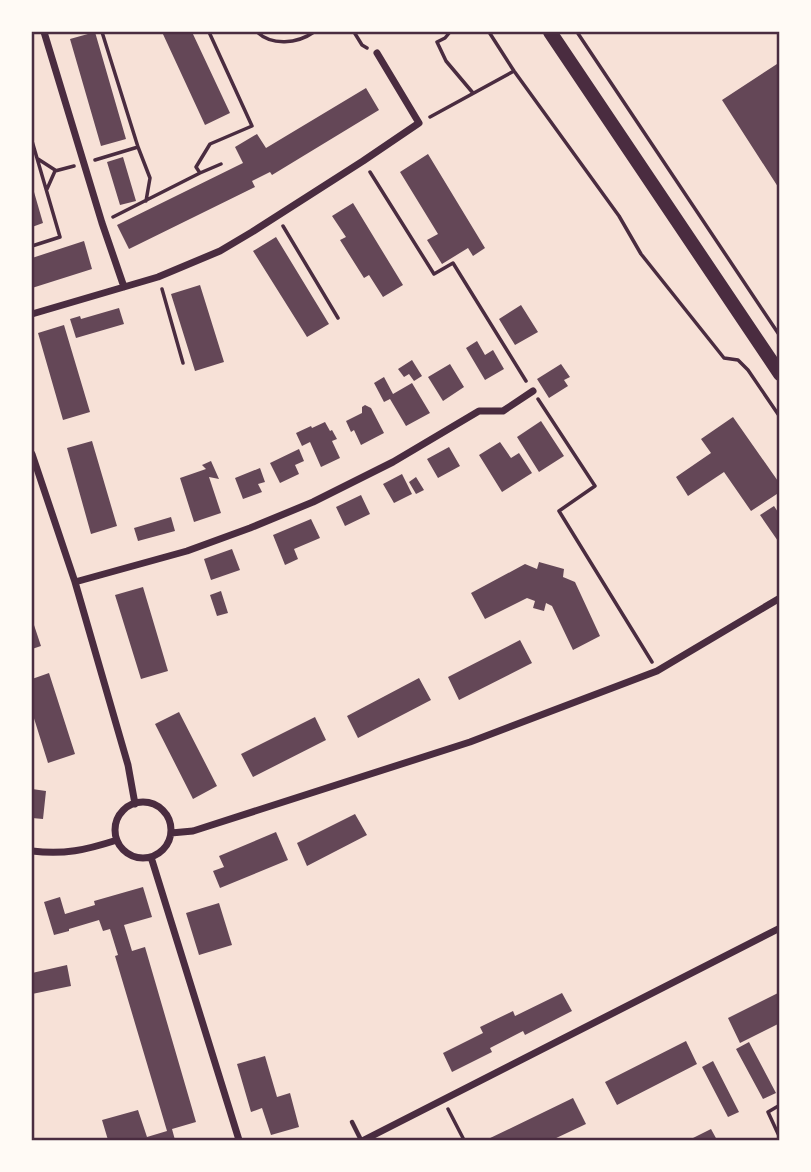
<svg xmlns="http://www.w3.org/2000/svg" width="811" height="1172" font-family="Cabin,sans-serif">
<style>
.building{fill:#644757}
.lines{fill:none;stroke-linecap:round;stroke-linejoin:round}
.path{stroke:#4a2c40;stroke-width:3.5}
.service{stroke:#4a2c40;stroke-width:4.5}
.minor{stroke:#4a2c40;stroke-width:7}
.primary{stroke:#4a2c40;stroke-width:14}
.neatline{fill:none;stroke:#4a2c40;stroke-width:2.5}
</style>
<rect width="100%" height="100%" fill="#f7e1d7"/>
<path class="building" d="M95,32L126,139L101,146L70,39Z
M162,32H192L230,113L205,125Z
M777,64L780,68V190L722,100Z
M366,88L379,110L272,175L270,172L252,181L255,187L129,249L117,225L243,163L235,147L257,134L266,148Z
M428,154L485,248L473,256L468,248L442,264L427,240L438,234L400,172Z
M123,157L136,201L120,205L107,162Z
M32,185L43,223L32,227Z
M353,203L403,285L383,297L369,275L364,278L340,240L346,237L332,216Z
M276,237L329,324L307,337L253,251Z
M84,241L92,269L32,288V258Z
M200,285L224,362L195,371L171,294Z
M521,305L538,332L515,345L499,319Z
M119,308L124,324L76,338L70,319L80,316L81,319Z
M64,325L90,412L63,420L38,333Z
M477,341L485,355L493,350L504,369L485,380L466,348Z
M412,360L422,376L414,381L409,374L404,377L398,369Z
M450,364L464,387L443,401L428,377Z
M561,364L570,377L564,380L568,386L549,398L537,379Z
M384,377L393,394L412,383L430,413L406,426L390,399L384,402L374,383Z
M365,405L371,408L384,433L361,445L354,430L351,432L346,421L362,413V407Z
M733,417L780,484V492L751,511L724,472L688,496L676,477L711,453L701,439Z
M541,421L564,456L539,472L517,437Z
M325,422L330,431L332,430L337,439L332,441L340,458L321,467L310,442L302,446L296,433L311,426L312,428Z
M92,441L117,526L91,534L67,448Z
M500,442L511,458L519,453L532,473L502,492L479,455Z
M449,447L460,466L438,478L427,459Z
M299,449L304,461L295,465L299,474L280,483L270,463Z
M211,461L219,479L209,477L221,513L194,522L180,478L206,469L202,465Z
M260,468L265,482L258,484L262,492L243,499L235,478Z
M402,474L412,494L394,503L383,484Z
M416,477L424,490L416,494L409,482Z
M361,495L370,514L345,526L336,507Z
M774,506L780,515V544L760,515Z
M171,517L175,531L138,541L134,528Z
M311,519L320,538L294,549L298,559L285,565L273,535Z
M232,549L240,570L211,580L204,559Z
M539,562L564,569L563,577L575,582L600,636L573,650L552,606L546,603L544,611L533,608L535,601L527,598L485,619L471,593L525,564L537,569Z
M143,587L168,671L141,679L115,595Z
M221,591L228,613L217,616L210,595Z
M32,619L41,646L32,649Z
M520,640L532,663L459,700L448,677Z
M49,673L75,754L48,763L32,712V679Z
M419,678L431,700L358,738L347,716Z
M179,712L217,786L193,799L155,724Z
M315,717L326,740L253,777L241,754Z
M32,789L46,791L43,819L32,818Z
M355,814L367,835L307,866L297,843Z
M276,832L288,860L220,888L213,871L224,867L219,856Z
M143,887L152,917L124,925L132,951L145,947L196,1122L172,1129L175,1140H108L102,1120L138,1110L147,1137L167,1131L115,956L118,955L110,929L103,931L99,920L69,929V931L54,935L44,902L60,897L65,914L95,905L94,901Z
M219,903L232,945L199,955L186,913Z
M67,965L71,986L32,994V973Z
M780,992V1023L740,1043L728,1018Z
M562,993L572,1011L525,1035L523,1031L490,1048L492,1052L452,1072L443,1053L483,1033L480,1027L513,1011L515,1016Z
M686,1041L697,1064L617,1105L605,1082Z
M749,1042L776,1093L763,1099L736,1049Z
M265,1056L277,1097L290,1093L299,1127L271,1135L262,1108L251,1112L237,1064Z
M713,1061L739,1112L728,1117L702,1067Z
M573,1098L586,1124L552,1140H486Z
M711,1129L717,1140H694L693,1138Z"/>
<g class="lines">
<path class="path" d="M257,32C272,46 297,44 314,32
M354,32L362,45L367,48
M450,32L445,38L437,42L446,61L473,93
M489,32L514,71L619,216L641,254L724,358L738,360L748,370L780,417
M577,32L780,336
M430,117L514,71
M32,141L60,237L32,246
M138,147L150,178L146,201
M38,159L55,170
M95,160L138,147L102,32
M370,172L434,274L453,263L526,381
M200,173L221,164
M47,189L55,171L74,166
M113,217L200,173L196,167L210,144L252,126L209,32
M283,226L338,318
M162,289L183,363
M538,399L595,486L559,511L652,662
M780,1105L768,1112L780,1138
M448,1109L464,1140"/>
<path class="service" d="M352,1122L361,1140"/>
<path class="minor" d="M44,32L102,223L124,287
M32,314L158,277L220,251L252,232L363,161L419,123L377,53
M32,454L75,582L128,765L135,804
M75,582L187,551L250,528L313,502L393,462L479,411H503L533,391
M115 830a28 28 0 1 1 56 0a28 28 0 1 1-56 0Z
M171,833L193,831L470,742L657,671L780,598
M32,851C64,855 86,850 117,840
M151,857L239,1140
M364,1140L780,928"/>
<path class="primary" d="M550,32L780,374"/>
</g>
<rect width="811" height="1172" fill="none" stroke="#fffaf5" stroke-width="66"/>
<rect x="33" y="33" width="745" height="1106" class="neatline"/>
</svg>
